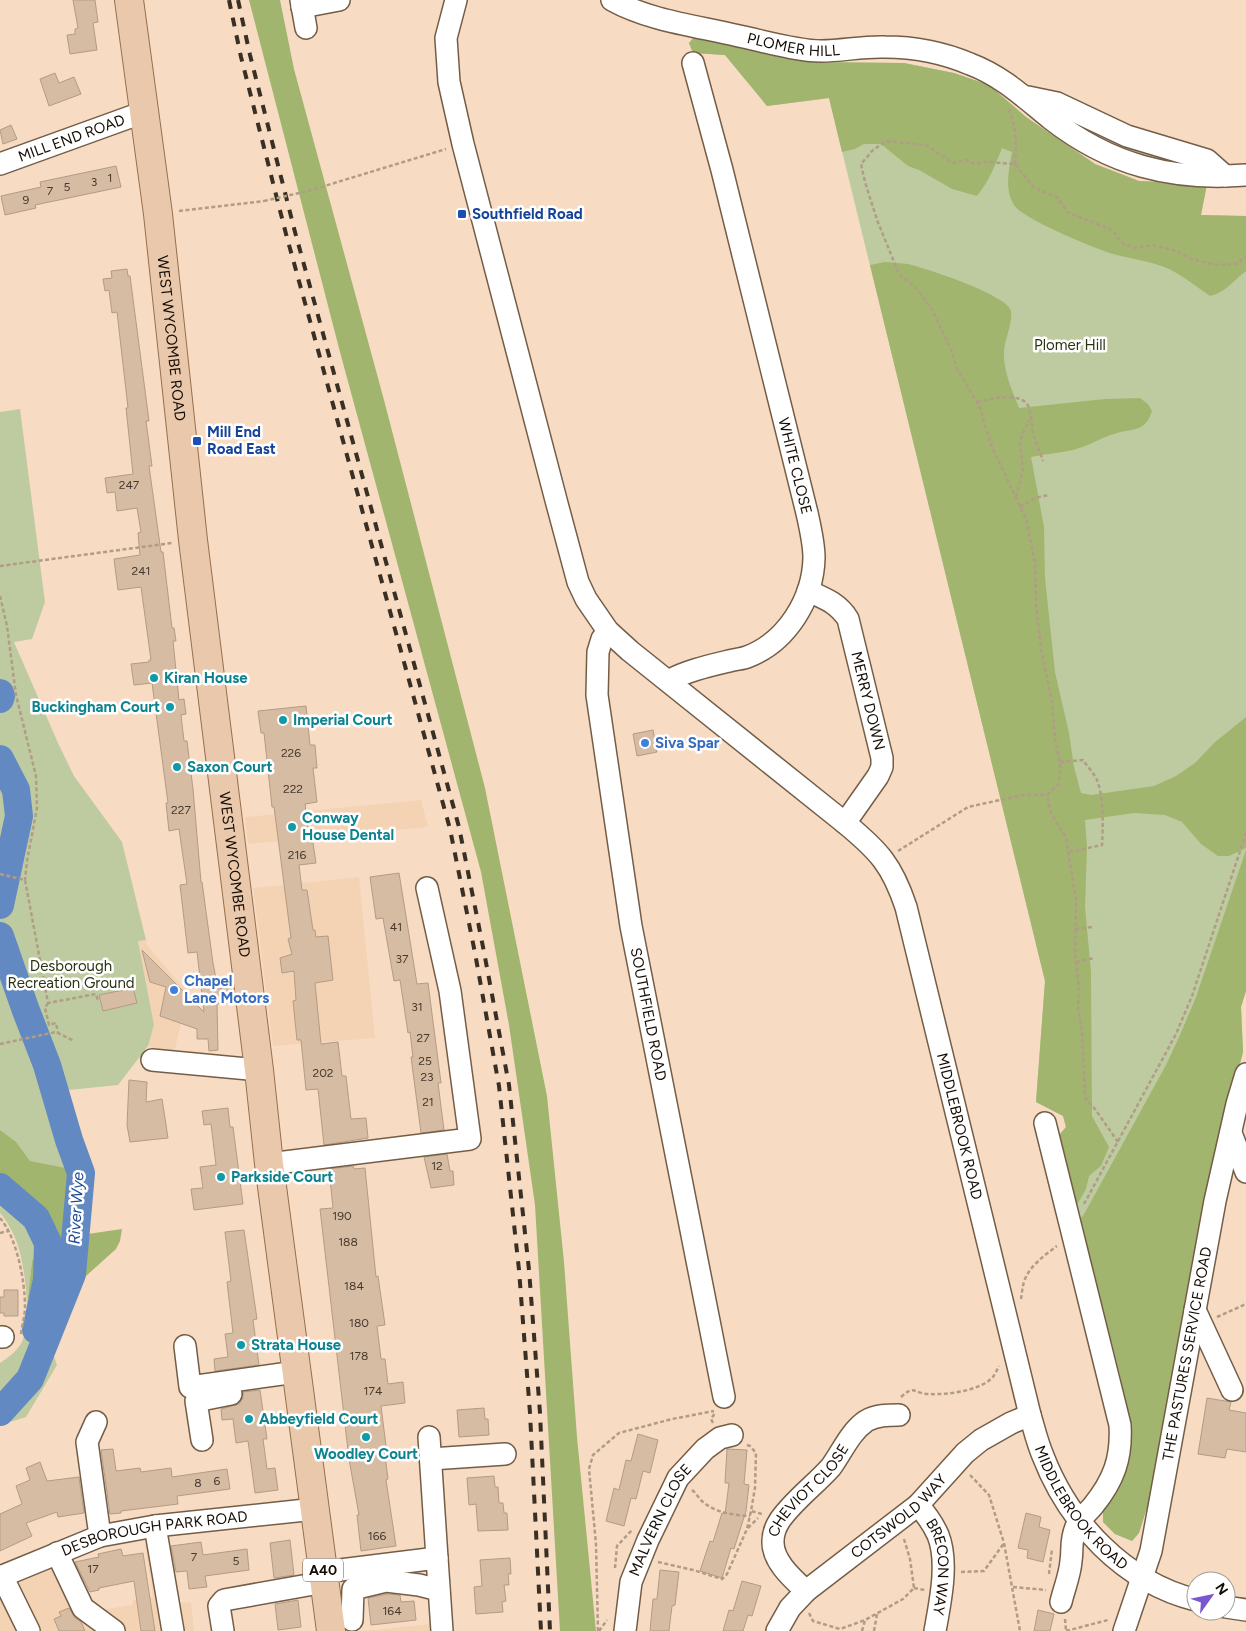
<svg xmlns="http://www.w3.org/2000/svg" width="1246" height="1631" font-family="Figtree,sans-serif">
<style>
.built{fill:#f4d3b4}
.green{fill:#becba0}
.forest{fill:#a2b56e}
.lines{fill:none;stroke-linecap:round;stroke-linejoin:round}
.river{stroke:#6389c3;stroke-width:28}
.building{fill:#d7bca4;stroke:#b49b83}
.minor-casing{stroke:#745d47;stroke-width:24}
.major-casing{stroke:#956f4d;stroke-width:30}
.path{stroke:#b19c88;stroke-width:2.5;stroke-dasharray:4 2.5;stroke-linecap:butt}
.minor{stroke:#fff;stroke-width:21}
.major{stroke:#e9c8ac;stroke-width:28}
.rail{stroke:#3a2f24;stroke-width:4;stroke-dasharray:9 9;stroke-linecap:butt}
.path-bridge{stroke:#b19c88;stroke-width:2.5;stroke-dasharray:4 2.5;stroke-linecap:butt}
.transit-dot{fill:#1a4fb4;stroke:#fff;stroke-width:2}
.culture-dot{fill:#0f9aa8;stroke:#fff;stroke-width:2}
.shop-dot{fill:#3f7fe0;stroke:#fff;stroke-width:2}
.labels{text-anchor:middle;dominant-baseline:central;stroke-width:5;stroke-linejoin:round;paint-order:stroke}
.number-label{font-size:12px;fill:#46392d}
.shield{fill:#fff;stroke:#5b5650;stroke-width:1}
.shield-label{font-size:14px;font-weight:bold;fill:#150d05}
.street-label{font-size:15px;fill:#150d05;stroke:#fff}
.transit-label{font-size:15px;font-weight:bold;fill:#164399;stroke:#fff;text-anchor:start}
.park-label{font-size:15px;fill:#2b3313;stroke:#fff}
.culture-label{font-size:15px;font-weight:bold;fill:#0d838f;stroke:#fff;text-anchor:start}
.shop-label{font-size:15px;font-weight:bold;fill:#366cbe;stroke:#fff;text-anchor:start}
.water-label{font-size:16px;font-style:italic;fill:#1c4b92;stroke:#fff}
</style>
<rect width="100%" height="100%" fill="#f7dcc3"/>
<path class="built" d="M421,800L428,827L248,844L245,817Z
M359,877L375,1038L273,1046L253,888Z
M146,940L147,945L188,993L174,1053L148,1046L154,1025L138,941Z
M161,1542L171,1604L191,1602L194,1631H0V1590L67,1561L96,1611L132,1605L133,1600L153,1597L145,1544Z
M431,1624L432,1631H364Z"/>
<path class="green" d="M695,36L812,62L904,63L954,73L989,85L1026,117L1095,164L1139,181L1207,184L1201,215L1246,216V991L1241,1007L1243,1052L1211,1176L1150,1498L1139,1533L1132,1541L1115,1534L1103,1522V1511L1121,1482L1125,1404L1120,1375L1095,1279L1055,1140L1066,1127L1063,1116L1036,1102L1045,981L829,98L767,106L725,55L693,53L689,43Z
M1078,119L1197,163C1187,163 1175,165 1166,163C1135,157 1100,140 1074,123Z
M20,409L45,602L32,639L14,642L58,743L74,776L122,842L146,940L138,941L154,1025L148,1046L118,1085L59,1091L45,1043L35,1044L76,1170L75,1193L72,1217L68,1229L66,1286L46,1329L59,1247L0,1173V412Z
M0,1201L12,1212L23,1215L37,1242L39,1250L32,1261L28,1297L44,1327L57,1365L26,1417L0,1425V1363C9,1357 17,1351 22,1342C32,1320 25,1265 17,1243C13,1232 7,1221 0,1213Z"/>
<path class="forest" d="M249,0H280L294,69L384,400L485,788L547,1096L564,1262L577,1437L596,1631H560L535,1205L509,1025L481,872L340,352Z
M695,36L812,62L904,63L954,73L989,85L1026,117L1095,164L1139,181L1207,184L1201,215L1246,216V271C1234,280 1225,293 1210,296C1197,287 1183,276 1169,269C1151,261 1131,259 1113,254C1094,248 1023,219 1014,205C1004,188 1009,170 1012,152L1002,148C995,166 989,181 977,196L952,189L919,170L908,166L881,144H864L855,149L842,152L829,98L767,106L725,55L693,53L689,43Z
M885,262C893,263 901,263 908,264C925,268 1008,295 1011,311C1013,326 1003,341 1004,356C1004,373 1013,392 1019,408L1105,399L1140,398L1148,404L1152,411C1145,432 1135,428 1117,433C1102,437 1089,446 1073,450C1060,453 1045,454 1031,457L1044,527L1045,578L1055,672L1069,733L1074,767L1081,793L1091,795L1154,786L1176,776L1195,763L1214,743L1246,717V848L1229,856H1218L1201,844L1182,822L1165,815L1134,813L1085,820L1087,847L1085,907L1091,972L1092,1116L1109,1147L1101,1166L1089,1176L1086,1189L1073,1212L1055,1140L1066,1127L1063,1116L1036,1102L1045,981L870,265Z
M1246,850V991L1241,1007L1243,1052L1211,1176L1150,1498L1139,1533L1132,1541L1115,1534L1103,1522V1511L1121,1482L1125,1404L1120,1375L1108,1328L1078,1219L1083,1216L1166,1065L1180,1035L1196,997Z
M0,1130L16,1142L30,1161L76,1170L75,1193L72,1217L68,1229L66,1286L46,1329L28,1297L32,1261L39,1250L37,1242L23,1215L12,1212L0,1201Z
M122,1229L120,1241L116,1249L76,1285L73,1273L74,1236Z"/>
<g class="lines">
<path class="river" d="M0,693L1,696L0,699
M0,759L16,790L19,816L0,905
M0,936L25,1008L47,1065L69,1140L81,1173L72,1274L30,1379L0,1412
M0,1187L36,1218L48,1243L47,1280L36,1330"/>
</g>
<path class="building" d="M73,0H95L98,22L93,23L97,50L70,54L67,35L75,34V29L78,28Z
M55,73L59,83L74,77L81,94L49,106L40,79Z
M11,125L17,139L3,144L0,130Z
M116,166L121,187L35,205L36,208L5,215L1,196L41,187L40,182Z
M127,269L128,276H130L149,421H146L152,466H149L161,552H163L172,628H174L176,641H173L179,700L184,699L186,714L181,715L184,741H187L193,789L201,882H202L213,963L218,989L231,987L233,1002L217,1004L218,1050L209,1051L208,1039H197V1029L160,1016L166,987L150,982L142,950L204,1012L197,952L188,953L180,885L187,884L179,829L169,831L166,803H168L152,683L134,685L131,664L149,662V660H151L141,587L118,590L114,559L140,555L138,533L141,532L137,508L117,511L115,492L107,493L105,478L133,474L126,408H128L117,312L112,313L109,290L105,291L103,279L112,278L111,271Z
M306,706L310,745H315L317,768H313L317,802L305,804L310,843H313L316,863L299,865L302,890H307L313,930H315L316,937L328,936L333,980L315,983L321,1044L338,1042L342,1076H346L351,1119L366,1118L368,1138L324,1145L318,1089L306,1090L301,1040H297L293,1001L296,1000L294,971L282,973L280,958L292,954L288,939L291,938L274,807H272L264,733H261L258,711Z
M653,730L657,752L637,756L633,734Z
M399,873L417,984L428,983L441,1083H438L444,1130L421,1133L411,1057H413L410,1032L408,1033L400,980L394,981L383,918L376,919L370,877Z
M133,988L137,1003L103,1011L99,995Z
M129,1080L147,1082L146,1102L162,1099L168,1138L130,1142L127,1125Z
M228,1108L230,1127H233L243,1204L194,1210L191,1189L203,1188L200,1167L216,1165L211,1124L204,1125L202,1111Z
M447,1154L450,1171H453L454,1185L431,1188L424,1157Z
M353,1166L354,1169L365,1168L376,1277L378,1276L385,1325L377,1326L381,1359H385L388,1384L403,1382L405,1403L381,1406L387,1454L385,1455L388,1479L386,1480L396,1546L361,1551L357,1515H359L349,1459L320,1209L333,1208L329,1169Z
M244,1230L257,1319L253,1320L259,1365L215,1371L214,1359L228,1357L225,1334L233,1333L227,1282L231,1281L225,1232Z
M4,1290H18V1316H4V1313H0V1297H4Z
M260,1390L267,1439H263L267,1469L275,1468L278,1490L255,1493L248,1441L236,1443L233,1419L222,1420L221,1409L239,1404L243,1398V1392Z
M1207,1398L1231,1402L1229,1410L1246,1413V1452L1227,1449L1225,1458L1198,1454Z
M484,1408L485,1419H488L489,1435L459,1437L457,1410Z
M638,1434L658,1440L650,1473L643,1471L636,1499L631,1498L624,1526L606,1521L614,1488L619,1490L626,1460L631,1461Z
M113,1449L116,1471L140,1468L141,1472L171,1468L172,1477L227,1469L230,1489L177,1496L178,1504L121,1511V1513L110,1514L101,1450Z
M727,1449L747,1450L744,1484L749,1485L746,1511L734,1549L731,1548L722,1578L700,1571L710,1541L713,1542L722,1513L725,1514L729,1483H725Z
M40,1462L47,1481L79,1477L84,1513L58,1517L57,1512L26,1523L32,1536L0,1551V1514L22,1504L16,1486L30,1480L26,1468Z
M494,1476L495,1487H498L499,1503H503L504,1513H507L508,1530L478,1531L476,1504L469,1505L467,1478Z
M1026,1513L1041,1517L1039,1527L1050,1530L1043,1562L1027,1558L1028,1550L1018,1548Z
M290,1540L294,1575L274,1578L270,1543Z
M201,1542L203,1555L247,1549L249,1570L205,1576L207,1587L189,1589L187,1571L176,1572L171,1546Z
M121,1549L123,1556L143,1553L155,1631H141L134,1581L99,1588V1590L90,1592L75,1562L99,1557L98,1554Z
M510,1558L511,1574H508L509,1585H504L506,1601L502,1602L503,1612L476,1614L474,1587L482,1586L480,1560Z
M660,1570L679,1572L675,1605L672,1606L669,1631H650L653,1599H657Z
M742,1581L761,1586L752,1616L748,1615L743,1631H723L729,1610L733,1611Z
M387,1594L400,1595L401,1602L414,1601L416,1620L371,1625L368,1598Z
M298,1600L301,1627L278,1630L275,1604Z
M69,1608L75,1618L81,1622L85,1631H59L54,1619L61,1616L59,1612Z
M1038,1610L1054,1614L1050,1631H1034Z"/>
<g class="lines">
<g class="minor-casing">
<g id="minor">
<path d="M301,0L306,28"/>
<path id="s1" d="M456,0L446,38L449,82L463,144L556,500L578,582L586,599L608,631L630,651L845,823C879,851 892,865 906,907L1030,1415C1034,1428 1037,1442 1043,1456C1069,1523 1124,1582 1196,1600"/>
<path id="s2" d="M612,0C650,21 697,26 739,36C763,41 797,51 821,51C842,51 864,46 885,47C914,47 944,53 970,64C1002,76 1025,98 1051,119C1110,165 1172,181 1246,175"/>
<path d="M302,7L339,0"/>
<path d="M1028,97L1057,103L1127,136L1207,160L1225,176"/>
<path id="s3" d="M0,164L144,112"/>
<path id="s4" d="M808,591C824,598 838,603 848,619L882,758V767L878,776L845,823"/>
<path id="s5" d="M608,631L602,639L598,652L597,695L631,926L724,1397"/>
<path d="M668,681C686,671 708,666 729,661C735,659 742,659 747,657C787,642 813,599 814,558C814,543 810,527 807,513L722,170L693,63"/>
<path d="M152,1060L259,1070"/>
<path d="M1045,1123L1120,1425C1122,1458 1114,1480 1093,1506C1087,1513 1079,1519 1076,1527C1070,1541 1073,1548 1071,1561C1070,1575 1064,1589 1061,1602"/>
<path d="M1231,1133L1246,1172"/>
<path d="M269,1164L470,1139L450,991L427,888"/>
<path d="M1195,1310L1232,1390"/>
<path d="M0,1337H3"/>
<path d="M185,1346L190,1387L296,1372"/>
<path d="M96,1422L87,1442L100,1536"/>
<path d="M429,1437L437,1558"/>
<path d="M202,1440L196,1401L231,1394"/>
<path d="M431,1459L505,1454"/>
<path id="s6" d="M918,1505C926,1514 933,1524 938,1535C949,1562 940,1603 935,1631"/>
<path d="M155,1526L173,1631"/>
<path d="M57,1553L83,1608L114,1631"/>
<path d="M324,1572L437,1558L442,1631"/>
<path d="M2,1576L29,1631"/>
<path id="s7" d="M0,1577L100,1536L155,1526L315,1509"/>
<path id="s8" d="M806,1591C793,1579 772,1561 773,1541C773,1533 776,1526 780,1520C794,1500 815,1485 831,1467C842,1452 850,1432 866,1421C876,1415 888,1415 899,1415"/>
<path d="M1226,1607L1246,1610"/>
<path d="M352,1620L353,1589L386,1581L419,1585L439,1590"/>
<path d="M223,1631L219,1606L224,1600L325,1582"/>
<path id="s9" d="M625,1631L631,1582L648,1540L678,1478L705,1449L720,1438L732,1435"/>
<path id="s10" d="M777,1631L790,1608L806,1591L918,1505L965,1453L981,1440L1011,1423L1030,1415"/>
<path id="s11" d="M1124,1631L1151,1551L1215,1201L1237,1104L1246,1074"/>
</g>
</g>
<g class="major-casing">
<g id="major">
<path id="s12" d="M129,0L158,214L193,540L259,1070L269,1164L331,1631"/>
</g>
</g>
<path class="path" d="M1009,109C1016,127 1017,145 1015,164
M308,191L446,149
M179,211L264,201
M977,402C989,399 1018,392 1027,404C1032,411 1031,426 1033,434C1036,443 1040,452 1043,461
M1016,497L1023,471L1020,440L1029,420
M1020,507L1035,498L1048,495
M0,566L172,543
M0,596L7,626L16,695L36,776L37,808L27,861L25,880
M1060,762L1083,760C1087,766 1094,773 1097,780C1104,798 1103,826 1102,845L1069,852
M898,851L968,807L1023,795H1047
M0,874L25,880L48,1003L96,994L98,1001
M1075,929L1092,927
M1076,962L1094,958
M48,1003L45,1008L49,1025L56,1023L58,1033
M0,1044L56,1032L74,1041
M1118,1142L1095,1109L1085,1098L1082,1030L1078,1008L1079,987L1075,953L1076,900L1066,838L1050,811L1047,795L1058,785L1061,769L1055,739L1052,702L1041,649L1036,604L1035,562L1026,519L993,449L986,429L980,407L957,369L951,349L931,308L915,287L899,274L877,220L865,182L861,164L873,150L886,141L926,145L953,163L966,160L975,164L987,162L1015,164L1033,187L1058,198L1067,212L1112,230L1122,243L1135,248L1153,245L1177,251L1192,259L1216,265L1236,264L1246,257
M1084,1204L1176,1034L1192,996L1246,833
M0,1218C17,1238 25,1281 25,1307C25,1316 22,1325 21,1334
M0,1233L8,1231
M1021,1299C1022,1294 1022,1288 1024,1282C1028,1267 1045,1255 1057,1246
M1217,1317L1246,1304
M901,1397C915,1384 914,1394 929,1394C947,1395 980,1391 993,1377C995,1374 997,1370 999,1366
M713,1423L711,1419L715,1413
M747,1445L750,1446L756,1453L755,1488L751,1511L762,1514
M970,1475L989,1495L1004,1543L1020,1631
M692,1490C697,1494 699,1499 703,1502C716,1513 734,1515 750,1516
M748,1528L758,1518
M904,1539L910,1559L914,1588
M658,1562L693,1570L722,1579L727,1574L747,1529L751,1511
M615,1568L617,1546L632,1530
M961,1572L984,1571L1004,1543
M1049,1574L1052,1549
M1013,1587L1046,1590
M914,1588L925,1590
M809,1613L813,1621L840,1629L865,1620L903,1599L914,1588
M1065,1619L1066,1631
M598,1631L596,1544L589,1469L593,1455L619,1433L672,1419L714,1411
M599,1631L607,1620
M862,1631L865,1620
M874,1631L877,1614
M1066,1631L1108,1620"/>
<use href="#minor" class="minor"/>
<use href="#major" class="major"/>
<path class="rail" d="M229,0L241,57L286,234L450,829L475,953L499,1086L519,1270L530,1413L541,1631
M238,0L250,55L295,232L459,827L484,952L509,1085L529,1270L540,1413L550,1631"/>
<path class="path-bridge" d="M264,201L308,191"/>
</g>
<g class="transit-dot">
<rect x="457" y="209" width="10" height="10" rx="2.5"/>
<rect x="192" y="436" width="10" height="10" rx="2.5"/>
</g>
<g class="culture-dot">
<circle cx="154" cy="678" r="5"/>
<circle cx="170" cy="707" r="5"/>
<circle cx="283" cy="720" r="5"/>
<circle cx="177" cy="767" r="5"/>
<circle cx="292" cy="827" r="5"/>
<circle cx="221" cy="1177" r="5"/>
<circle cx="241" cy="1345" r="5"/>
<circle cx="249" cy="1419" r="5"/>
<circle cx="366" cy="1437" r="5"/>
</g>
<g class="shop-dot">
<circle cx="645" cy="743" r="5"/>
<circle cx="174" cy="990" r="5"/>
</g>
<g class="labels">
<g class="number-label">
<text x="110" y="178">1</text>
<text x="94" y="182">3</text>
<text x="67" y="187">5</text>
<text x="50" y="191">7</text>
<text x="26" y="200">9</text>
<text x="129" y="485">247</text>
<text x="141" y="571">241</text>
<text x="291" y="753">226</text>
<text x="293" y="789">222</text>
<text x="181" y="810">227</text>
<text x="297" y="855">216</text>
<text x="396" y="927">41</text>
<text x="402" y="959">37</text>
<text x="417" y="1007">31</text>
<text x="423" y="1038">27</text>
<text x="425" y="1061">25</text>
<text x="323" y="1073">202</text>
<text x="427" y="1077">23</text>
<text x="428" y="1102">21</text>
<text x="437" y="1166">12</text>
<text x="342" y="1216">190</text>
<text x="348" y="1242">188</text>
<text x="354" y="1286">184</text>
<text x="359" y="1323">180</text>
<text x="359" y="1356">178</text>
<text x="373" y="1391">174</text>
<text x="217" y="1481">6</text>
<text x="198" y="1483">8</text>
<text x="377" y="1536">166</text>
<text x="194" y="1557">7</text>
<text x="236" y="1561">5</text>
<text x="93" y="1569">17</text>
<text x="392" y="1611">164</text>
</g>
<rect class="shield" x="303" y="1558.5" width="40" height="23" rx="4"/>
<g class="shield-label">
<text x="323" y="1570">A40</text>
</g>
<g class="street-label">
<text stroke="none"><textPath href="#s2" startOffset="188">PLOMER HILL</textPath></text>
<text stroke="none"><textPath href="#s3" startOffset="76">MILL END ROAD</textPath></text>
<text stroke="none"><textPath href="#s12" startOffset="341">WEST WYCOMBE ROAD</textPath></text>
<text transform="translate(795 466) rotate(76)">WHITE CLOSE</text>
<text stroke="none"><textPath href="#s4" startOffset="134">MERRY DOWN</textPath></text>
<text stroke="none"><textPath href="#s12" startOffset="881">WEST WYCOMBE ROAD</textPath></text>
<text stroke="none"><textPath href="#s5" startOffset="390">SOUTHFIELD ROAD</textPath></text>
<text stroke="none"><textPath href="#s1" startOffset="1294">MIDDLEBROOK ROAD</textPath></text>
<text stroke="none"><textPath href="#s11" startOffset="285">THE PASTURES SERVICE ROAD</textPath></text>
<text stroke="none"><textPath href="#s8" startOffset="125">CHEVIOT CLOSE</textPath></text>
<text stroke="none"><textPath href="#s1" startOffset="1699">MIDDLEBROOK ROAD</textPath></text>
<text stroke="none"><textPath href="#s10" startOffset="169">COTSWOLD WAY</textPath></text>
<text stroke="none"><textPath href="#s9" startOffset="118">MALVERN CLOSE</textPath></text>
<text stroke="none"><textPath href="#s7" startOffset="162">DESBOROUGH PARK ROAD</textPath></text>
<text stroke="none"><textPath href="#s6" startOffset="68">BRECON WAY</textPath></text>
</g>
<g class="transit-label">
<text x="472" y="214">Southfield Road</text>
<text x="207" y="432">Mill End<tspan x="207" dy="17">Road East</tspan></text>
</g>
<g class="park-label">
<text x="1070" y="345">Plomer Hill</text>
<text x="71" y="966">Desborough<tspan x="71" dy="17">Recreation Ground</tspan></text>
</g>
<g class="culture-label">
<text x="164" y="678">Kiran House</text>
<text x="160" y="707" text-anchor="end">Buckingham Court</text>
<text x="293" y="720">Imperial Court</text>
<text x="187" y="767">Saxon Court</text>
<text x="302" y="818">Conway<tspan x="302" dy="17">House Dental</tspan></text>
<text x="231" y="1177">Parkside Court</text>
<text x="251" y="1345">Strata House</text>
<text x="259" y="1419">Abbeyfield Court</text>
<text x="366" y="1454" text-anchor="middle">Woodley Court</text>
</g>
<g class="shop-label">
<text x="655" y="743">Siva Spar</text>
<text x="184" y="981">Chapel<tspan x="184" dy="17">Lane Motors</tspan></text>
</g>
<g class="water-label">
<text transform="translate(76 1208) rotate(-87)">River Wye</text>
</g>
</g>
<g transform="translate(1211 1596) rotate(57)"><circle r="24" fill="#ffffff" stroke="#a19e9b"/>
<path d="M0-4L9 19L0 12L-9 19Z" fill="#7a56d0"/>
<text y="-8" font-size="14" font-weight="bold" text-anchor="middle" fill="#150d05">N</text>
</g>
</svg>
